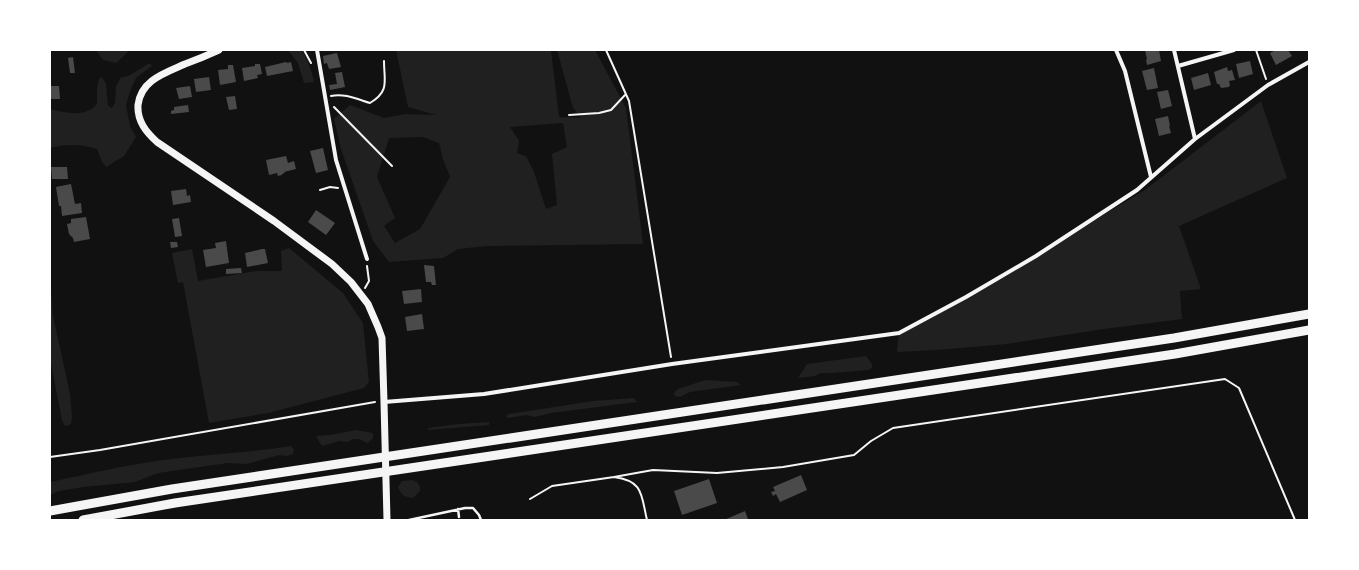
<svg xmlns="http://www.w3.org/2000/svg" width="1359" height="570" font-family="'Fira Sans',sans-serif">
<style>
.green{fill:#202020;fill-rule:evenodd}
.building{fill:#4a4a4a}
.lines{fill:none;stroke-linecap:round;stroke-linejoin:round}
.path{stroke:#f5f5f5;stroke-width:2}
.service{stroke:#f5f5f5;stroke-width:2.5}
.minor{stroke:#f5f5f5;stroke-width:4}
.secondary{stroke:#f5f5f5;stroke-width:7}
.trunk{stroke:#f5f5f5;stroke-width:9}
</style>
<rect width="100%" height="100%" fill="#111"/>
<path class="green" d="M96,50H130L116,63L103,60Z
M288,50H301C308,59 312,71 314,82L304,83L298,63Z
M396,50H551L559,117L582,118L573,108L557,50H595L626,108L643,244L487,246L458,249L443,258L389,262L373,241L341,149L334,119L350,105L384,118L405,114L436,115L408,107ZM563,123L567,147L552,154L557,205L546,209L534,172L526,156L517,153L519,141L510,127ZM423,137L439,143L443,159L450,177L420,229L395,243L384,226L395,218L377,177L389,138Z
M150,63L152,66L136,78L130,91L126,105L130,126L136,137L124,156L106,167L102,162L97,149C81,144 67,144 50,148V109C66,113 85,118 97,104V87L99,79L102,77L106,84L108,106L112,108L115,103L116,87L120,78L128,76Z
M1261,101L1287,178L1179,226L1201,289L1180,291L1182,319L1104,329L1007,344L937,350L897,352L899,333L966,297L1145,190Z
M289,248L343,293L363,323L369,382L364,388L268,413L209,423L183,282L178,283L172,253L192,249L198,281L256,271H282L281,251Z
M50,277L53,316L70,394L72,417L71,424L67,426L64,425L62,420L50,359Z
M866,356L872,364V368L868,370L834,373H821L815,376L798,378L807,364Z
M705,380L737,382L741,385L690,392L680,397L675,396L674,393L678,389Z
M634,398L637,402L551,413L535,417L527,415L508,418L506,416L509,414L593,401Z
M489,422V425L428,430V428L459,424Z
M356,430L373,433V438L368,443L358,439H353L347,442L340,441L322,446L316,436L330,435Z
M291,446L294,449L293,454L286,456L279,455L247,464L228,463L158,473L135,482L83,487L59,491L50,495V482C88,474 125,465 164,460C206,454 249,453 291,446Z
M413,480L417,482L420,487V491L413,498C403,496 402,496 398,487L402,481Z"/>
<path class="building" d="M1145,50H1159L1161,61L1147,65L1146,60L1147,59Z
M1276,50H1288L1292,56L1276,65L1270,53Z
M337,53L341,67L329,69L327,63L324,64L323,56Z
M73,57L75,73H70L68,58Z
M1250,61L1253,74L1239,78L1236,64Z
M286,62L287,63L291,62L293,71L267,76L265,67Z
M255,64H260L262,74L257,75L258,78L244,81L242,68L255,66Z
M228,65H233L236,82L220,85L218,70L228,69Z
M1227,67L1228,71L1232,70L1235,80L1229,81L1230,85L1229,87L1221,88L1219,84H1217L1214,72Z
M1154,68L1158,88L1147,90L1142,71Z
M342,72L345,87L330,90L329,85L337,84L335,73Z
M1208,73L1211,85L1194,90L1191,78Z
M209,77L211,90L196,92L194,79Z
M50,86H59L60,99H50Z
M190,86L192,97L179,99L176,88Z
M1168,90L1172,106L1161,109L1157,92Z
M235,96L237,109L229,110L226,97Z
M188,105L189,112L171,114V111L174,110V107Z
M1168,116L1170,126H1169L1171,133L1159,136L1155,119Z
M323,148L328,170L316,173L310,151Z
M286,156L288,163L294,161L296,169L284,172L285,173L282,174V175L278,176L277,173L269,175L266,160Z
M51,167H67L68,179H52Z
M71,184L75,204L81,203L82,213L62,216L61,206H59L56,187Z
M186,189L187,196L190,195L191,202L173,205L171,191Z
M316,210L335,223L326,235L308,222Z
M86,217L90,239L74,242L73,238L69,234L67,224L71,223V219Z
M179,218L182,236L175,237L172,219Z
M226,241L229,263L206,267L203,250L216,248L215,243Z
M170,242H177L178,247L171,248Z
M262,249H265L268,263L247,267L245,253Z
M424,265L434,266L436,285H432L431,282H426Z
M241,268L242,273L226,274V269Z
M421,289L422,302L404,304L402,291Z
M422,314L424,329L407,331L405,317Z
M801,475L807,490L780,502L776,494L773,496L771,492L775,491L773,487Z
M709,479L717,503L682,515L674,491Z
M745,511L748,519L745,520H724Z"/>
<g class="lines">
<path class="path" d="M304,50L311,63
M606,50L629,101L671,357
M1256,50L1266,79
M331,96C344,93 357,99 370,103C390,91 384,81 384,61
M334,107L392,166
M569,115L599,113L611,110L625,95
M320,190L330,187L338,188
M365,288L369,281L367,266
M50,457L100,450L375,402
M614,477L653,470L717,473L783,467L854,455L871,441L893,428L1225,379L1239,388L1295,520
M530,499L552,486L614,477C644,481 641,495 647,520"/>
<path class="service" d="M458,509L459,517
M409,520L465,508H473L479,515L481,520"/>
<path class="minor" d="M317,50L336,160L367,259
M1116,50L1125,71L1151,177
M1174,50L1195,139
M1178,66L1234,50
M384,402L484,394L672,364L899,333L966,297L1036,256L1137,190L1195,139L1268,85L1309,62"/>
<path class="secondary" d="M219,50C208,55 196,60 185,64C165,73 141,80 138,105C137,121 146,132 157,142L274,221L332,264L351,282L368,304L378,327L382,338L384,402L387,520"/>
<path class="trunk" d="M50,511L172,489L1174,338L1309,314
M83,520L175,503L1175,354L1309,330"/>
</g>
<rect width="1359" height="570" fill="none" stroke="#ffffff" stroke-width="102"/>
</svg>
